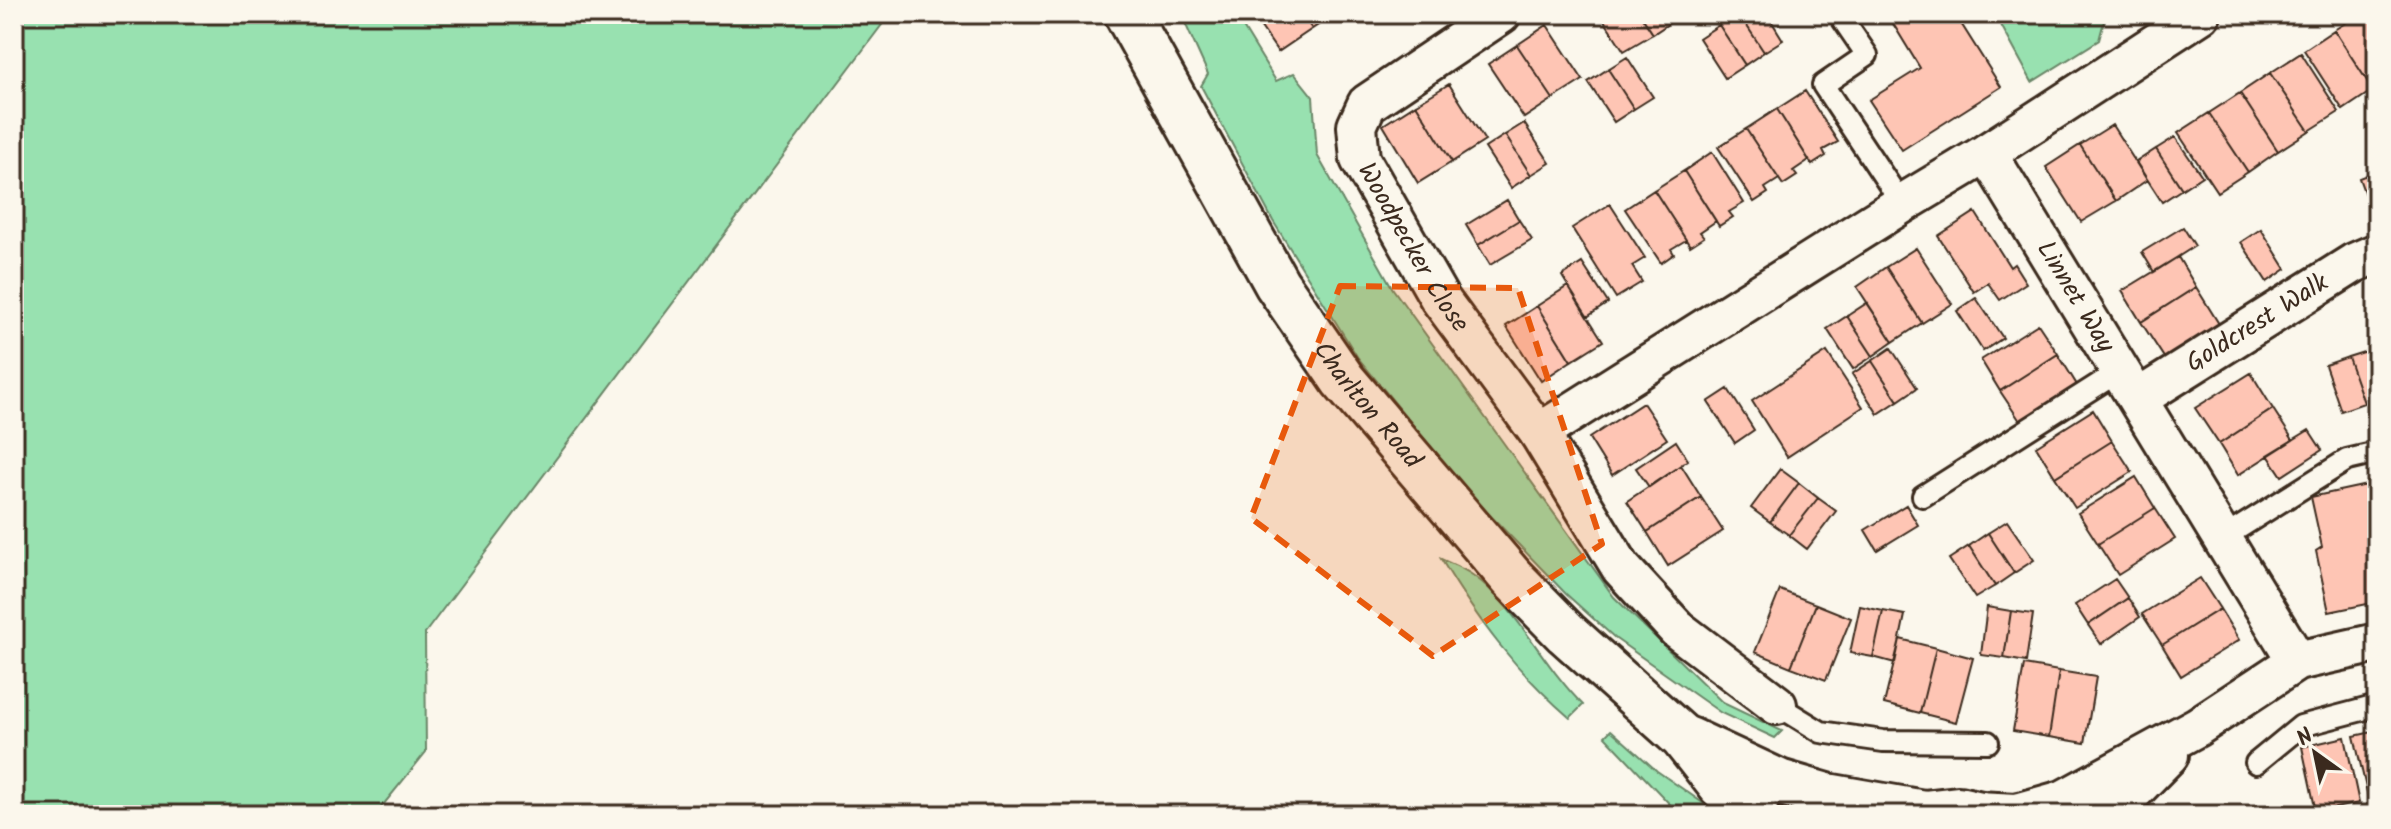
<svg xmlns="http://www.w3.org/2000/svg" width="2391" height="829" font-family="Kalam,sans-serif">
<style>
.green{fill:#98e1b0;stroke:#6a8667;stroke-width:2}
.building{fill:#fec5b4;stroke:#3b2a1e;stroke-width:2}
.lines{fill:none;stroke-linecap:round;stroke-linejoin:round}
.lane-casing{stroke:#3b2a1e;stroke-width:26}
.street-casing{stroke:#3b2a1e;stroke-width:44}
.secondary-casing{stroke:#3b2a1e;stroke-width:50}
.lane{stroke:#fbf7ec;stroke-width:20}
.street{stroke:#fbf7ec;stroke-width:38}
.secondary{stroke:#fbf7ec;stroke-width:44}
.marked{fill:#e8590c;fill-opacity:0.2;stroke:#e8590c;stroke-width:6;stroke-dasharray:16 10;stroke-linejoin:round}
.labels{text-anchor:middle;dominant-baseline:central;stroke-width:6;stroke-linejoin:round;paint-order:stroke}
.street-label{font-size:26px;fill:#3b2a1e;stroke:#fbf7ec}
</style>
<rect width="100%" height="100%" fill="#fbf7ec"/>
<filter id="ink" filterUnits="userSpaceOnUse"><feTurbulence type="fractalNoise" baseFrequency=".0125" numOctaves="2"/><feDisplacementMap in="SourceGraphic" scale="16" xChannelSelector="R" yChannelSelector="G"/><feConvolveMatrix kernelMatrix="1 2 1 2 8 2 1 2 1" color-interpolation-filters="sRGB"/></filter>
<g filter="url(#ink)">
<path class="green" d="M14,14H890L425,633L426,752L375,815H14Z
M1181,14H1235L1276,81L1294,73L1313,97L1317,155L1393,289L1614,597L1723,703L1782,731L1775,738L1721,713L1616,639L1566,594L1466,490L1358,358L1273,221L1201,86L1208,74Z
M1995,14H2106L2099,40L2032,82Z
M1441,559C1452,564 1465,569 1474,576C1516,606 1544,667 1583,705L1570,718C1514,669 1479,622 1441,559Z
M1611,730L1657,771L1720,815H1680L1605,736Z"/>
<path class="building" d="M1252,14H1302L1312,29L1278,52Z
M1302,14H1335L1312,29Z
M1600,14H1640L1653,34L1624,51Z
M1640,14H1683L1653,34Z
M1735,14H1739L1764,52L1745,65L1719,25Z
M1739,14H1767L1783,40L1764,52Z
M1905,14H1955L2001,87L1902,150L1869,100L1920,68L1892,22Z
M2360,14H2368L2377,28V87L2373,90L2334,30Z
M1547,25L1583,80L1553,99L1517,45Z
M1719,25L1745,65L1725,78L1699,38Z
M2334,30L2373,90L2343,110L2304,50Z
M1517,45L1553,99L1524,118L1488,64Z
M2301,53L2339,112L2309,131L2270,73Z
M1627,57L1653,97L1634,109L1608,69Z
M1608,69L1634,109L1614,122L1588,82Z
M2270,73L2309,131L2278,151L2240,93Z
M1449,84L1485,141L1452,162L1416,104Z
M1805,91L1838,142L1823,150L1826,156L1812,165L1777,109Z
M2240,93L2278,151L2248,172L2209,113Z
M1416,104L1452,162L1418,183L1383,125Z
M1777,109L1809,160L1793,171L1797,176L1783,185L1746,129Z
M2209,113L2248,172L2217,192L2178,133Z
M1524,123L1550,163L1531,175L1505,135Z
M2112,125L2147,180L2116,201L2080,145Z
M1746,129L1779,179L1765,188L1768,193L1754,202L1718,147Z
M1505,135L1531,175L1511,188L1485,148Z
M2175,137L2202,176L2182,189L2156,149Z
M2080,145L2116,201L2081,222L2046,167Z
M2156,149L2182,189L2162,202L2136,162Z
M1712,152L1744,203L1729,212L1733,217L1719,226L1684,171Z
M1684,171L1716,221L1700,232L1704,237L1690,246L1654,190Z
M2377,171V218L2374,219L2359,178Z
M1654,190L1686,240L1671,249L1674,254L1661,263L1625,209Z
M1507,200L1519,220L1478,245L1466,225Z
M1610,204L1645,258L1632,266L1642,282L1616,298L1572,228Z
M1975,212L2010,267L2014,264L2026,283L2000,300L1988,283L1974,292L1938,236Z
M1519,220L1532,240L1490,265L1478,245Z
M2183,227L2195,246L2154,272L2142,252Z
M2261,229L2286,269L2267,282L2241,242Z
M1916,248L1952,304L1922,323L1886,267Z
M2178,257L2196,287L2141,322L2122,291Z
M1582,263L1608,303L1587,317L1562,276Z
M1886,267L1922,323L1893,342L1857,287Z
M1568,286L1603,341L1571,361L1537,306Z
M2196,287L2219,324L2165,359L2141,322Z
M1976,298L2003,338L1983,351L1957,311Z
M1867,303L1893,342L1873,356L1847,316Z
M1537,306L1571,361L1541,381L1506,326Z
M1847,316L1873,356L1853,369L1827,329Z
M2038,324L2058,354L2000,391L1981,360Z
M1891,348L1917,388L1898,401L1872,361Z
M2370,350L2377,369V398L2364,403L2348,357Z
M1827,352L1863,407L1787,457L1752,401Z
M2058,354L2077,385L2020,421L2000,391Z
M2348,357L2364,403L2341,411L2325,365Z
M1872,361L1898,401L1878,414L1852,374Z
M2251,373L2273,409L2219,444L2195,408Z
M1728,389L1754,430L1735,443L1708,402Z
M1643,403L1667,439L1612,475L1589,438Z
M2273,409L2293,440L2238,475L2219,444Z
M2093,410L2112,441L2055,477L2036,446Z
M2309,430L2322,450L2282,476L2268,455Z
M1676,441L1688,460L1649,487L1636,468Z
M2112,441L2132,472L2075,508L2055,477Z
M1681,465L1701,497L1647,532L1627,501Z
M1780,469L1799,483L1770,522L1751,508Z
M2136,477L2155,508L2098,544L2078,513Z
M1799,483L1818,498L1789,535L1770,522Z
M2367,485L2377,529V602L2329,612L2316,551L2322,547L2311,497Z
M1701,497L1723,531L1668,566L1647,532Z
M1818,498L1836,511L1807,549L1789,535Z
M1906,505L1918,525L1877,550L1865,530Z
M2155,508L2175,539L2118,575L2098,544Z
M2007,521L2034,560L2014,573L1988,533Z
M1988,533L2014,573L1995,586L1969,546Z
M1969,546L1995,586L1975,598L1949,559Z
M2200,578L2220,609L2162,645L2142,614Z
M2115,579L2128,598L2088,625L2075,605Z
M1780,590L1816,604L1791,667L1755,652Z
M2128,598L2140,617L2101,644L2088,625Z
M1816,604L1851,618L1826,680L1791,667Z
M1860,606L1883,611L1873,657L1850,653Z
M1987,607L2011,611L2004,658L1981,655Z
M2220,609L2239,640L2181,676L2162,645Z
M1883,611L1905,615L1895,663L1873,657Z
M2011,611L2033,614L2026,662L2004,658Z
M1900,639L1936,648L1920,713L1884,704Z
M1936,648L1973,658L1956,722L1920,713Z
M2024,665L2059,671L2049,737L2013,731Z
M2059,671L2096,677L2085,743L2049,737Z
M2377,731V799L2369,801L2354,736Z
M2345,737L2359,803L2316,812L2302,747Z"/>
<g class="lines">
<g class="lane-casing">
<path id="lane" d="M1845,14L1841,17L1867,55L1823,85L1902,204
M1923,496L2121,370
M2223,538L2347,460L2377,453
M1777,705L1821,732L1883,741L1988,742
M2256,763L2301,726L2377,706"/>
</g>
<g class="street-casing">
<g id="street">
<path id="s1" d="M1501,14L1367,104L1357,126L1360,159L1440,299L1539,433L1621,568L1677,629L1777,705"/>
<path id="s2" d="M2201,14L1987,153L2297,661"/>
<path id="s3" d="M2139,398L2354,263L2377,253"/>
<path d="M1539,433L1902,204L1987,153"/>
<path d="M1977,811L2017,813L2063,800L2197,727L2297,661L2377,643"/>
<path d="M2110,815L2169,755"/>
</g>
</g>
<g class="secondary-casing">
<g id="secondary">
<path id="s4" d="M1127,14L1277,284L1343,380L1512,578L1566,633L1683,738L1721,786L1756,815"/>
<path d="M1689,740L1779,782L1827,796L1924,813L1958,809L1985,815"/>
</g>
</g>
<use href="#lane" class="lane"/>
<use href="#street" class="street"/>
<use href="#secondary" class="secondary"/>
</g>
</g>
<path class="marked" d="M1340,286L1518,288L1602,544L1433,656L1251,518Z"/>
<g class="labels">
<g class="street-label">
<text stroke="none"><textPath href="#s1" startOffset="322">Woodpecker Close</textPath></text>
<text stroke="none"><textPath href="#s2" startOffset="424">Linnet Way</textPath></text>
<text stroke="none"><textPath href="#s3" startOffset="140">Goldcrest Walk</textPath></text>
<text stroke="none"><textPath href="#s4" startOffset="460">Charlton Road</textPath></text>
</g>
</g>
<rect width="2391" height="829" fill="none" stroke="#fbf7ec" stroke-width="48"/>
<rect x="24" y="24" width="2343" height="781" fill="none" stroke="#3b2a1e" stroke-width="3" filter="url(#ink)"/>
<g transform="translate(2315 753) rotate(327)" stroke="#fbf7ec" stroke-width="6" paint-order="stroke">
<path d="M0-6L14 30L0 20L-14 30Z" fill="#3b2a1e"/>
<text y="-12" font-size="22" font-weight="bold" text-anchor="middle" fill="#3b2a1e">N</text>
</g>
</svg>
